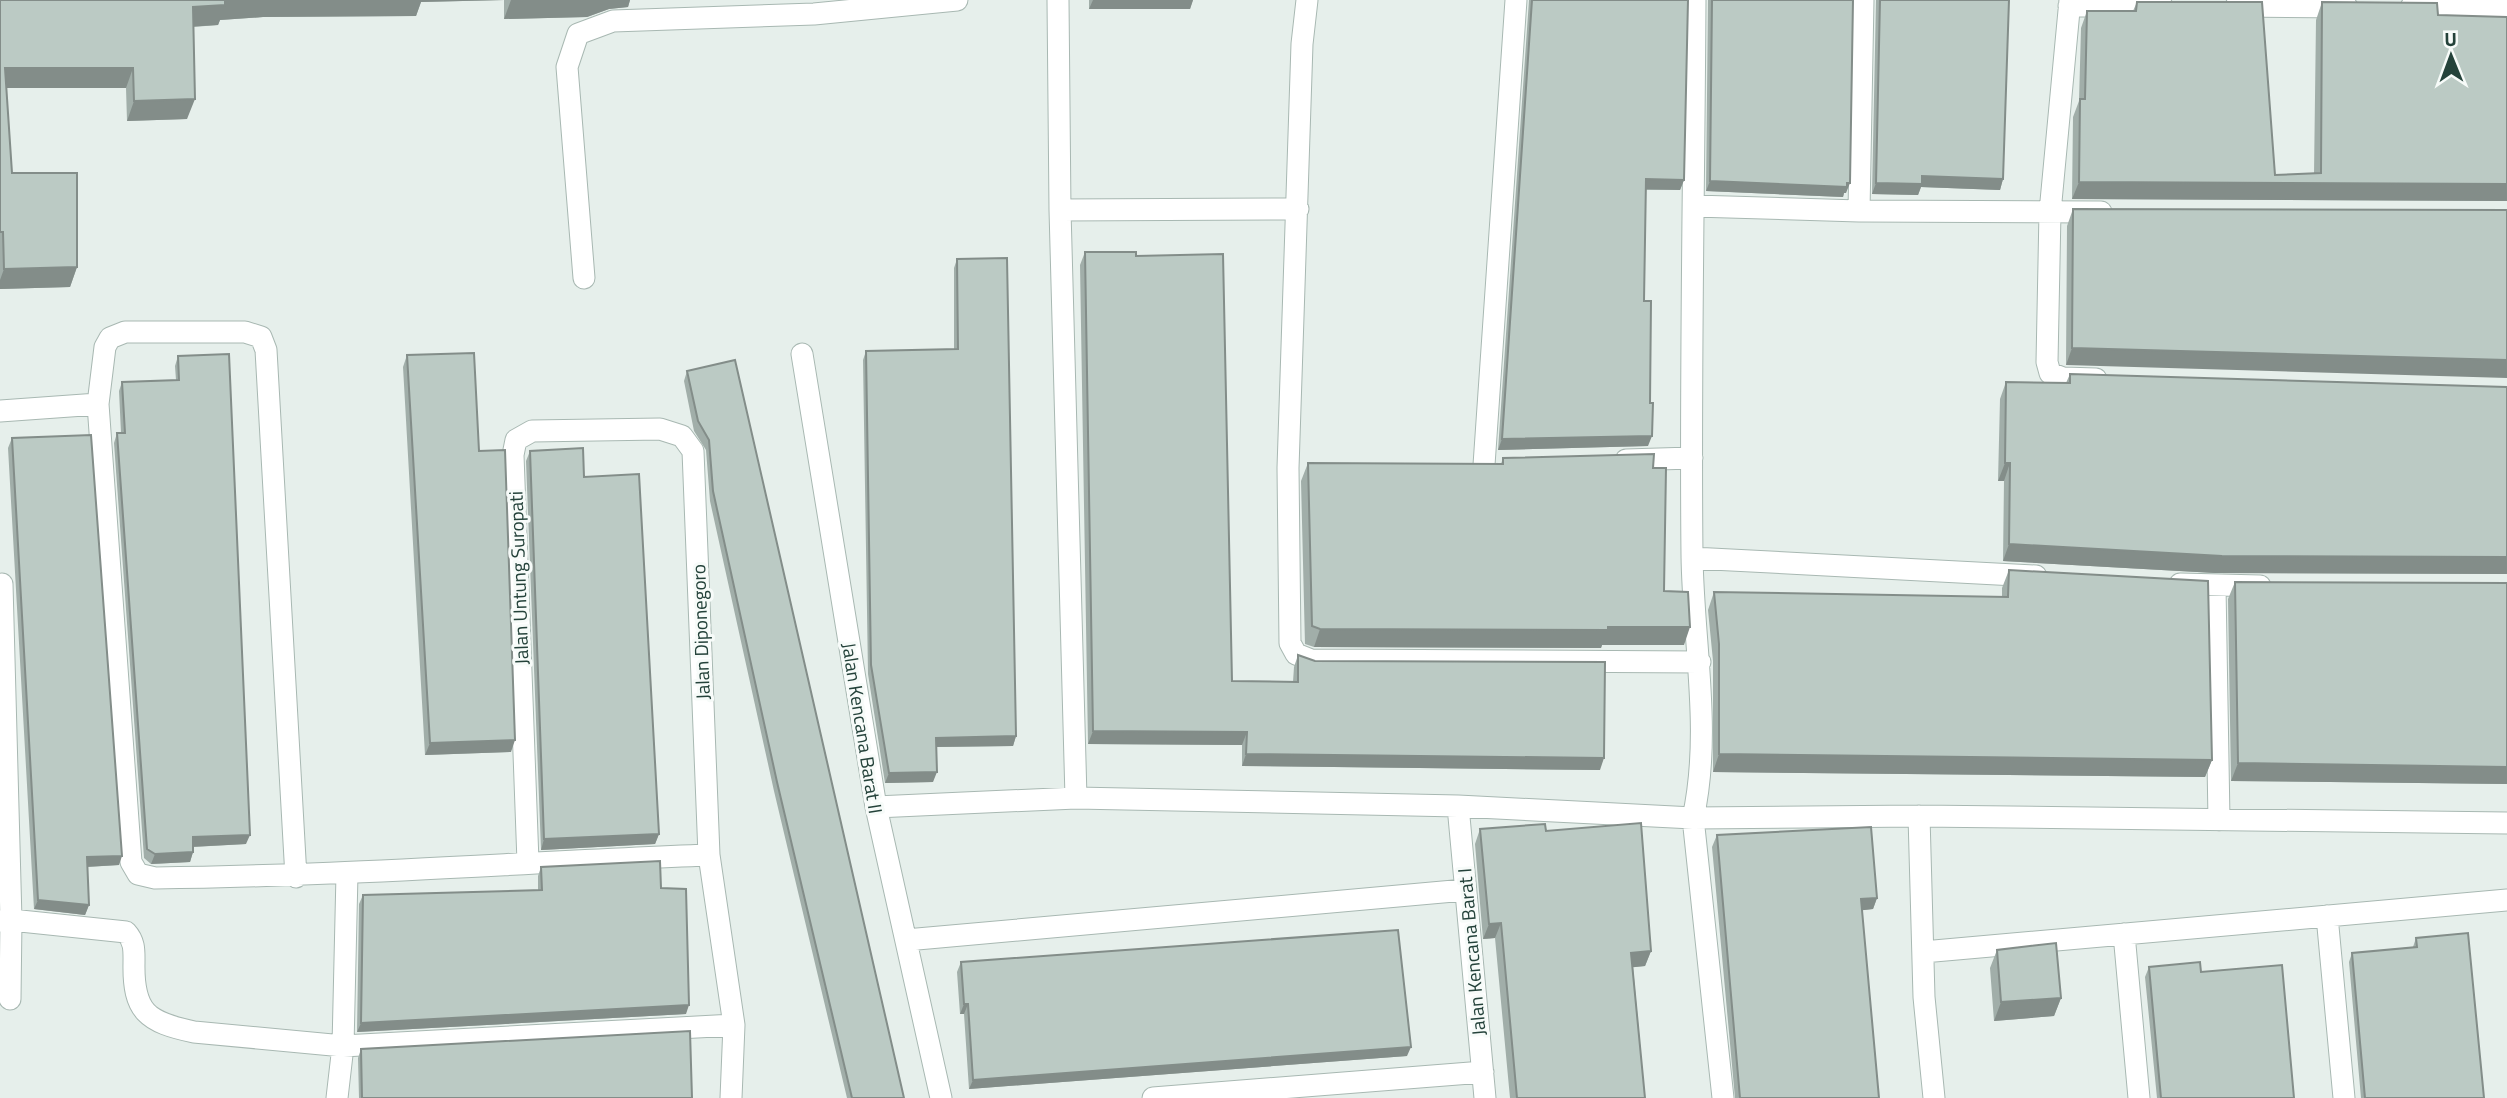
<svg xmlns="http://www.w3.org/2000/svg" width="2507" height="1098" font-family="'Titillium Web',sans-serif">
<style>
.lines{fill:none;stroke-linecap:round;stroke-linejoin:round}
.service-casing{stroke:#a8b8b2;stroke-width:23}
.minor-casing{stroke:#a8b8b2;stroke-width:23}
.service{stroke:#fff;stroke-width:21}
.minor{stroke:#fff;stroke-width:21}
.wall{fill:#a1aea9}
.shaded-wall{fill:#838d89}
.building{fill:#bbcac4;stroke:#838d89;stroke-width:2}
.labels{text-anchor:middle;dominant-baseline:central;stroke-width:6;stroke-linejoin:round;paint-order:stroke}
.street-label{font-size:19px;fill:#24423a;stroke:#f7fbf9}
</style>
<rect width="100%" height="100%" fill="#e6efeb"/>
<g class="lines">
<g class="service-casing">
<path id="service" d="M584,278L567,67L578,34L613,21L814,14L957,0"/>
</g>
<g class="minor-casing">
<path id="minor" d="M1058,0L1060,210L1076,798
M1307,0L1302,44L1288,468L1290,643L1296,654L1311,660L1700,662
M1695,0C1694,185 1690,370 1692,555C1693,642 1712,732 1693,818L1723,1098
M2070,0L2050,212L2047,362L2050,373L2063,378L2096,379
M2069,6H2162
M2236,6L2347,7
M2411,7H2507
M1694,206L1859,211L2101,212
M1060,210L1298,209
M1859,211L1863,0
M802,354L876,807L941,1098
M0,411L98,404
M1626,460L1692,458
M1484,465L1516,0
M1692,558L2036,576
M2,584L11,920L126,932C135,942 134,951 134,963C133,1012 147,1022 194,1032L343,1046L734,1025
M2180,584L2260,586
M2215,586L2219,820
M1458,806L1485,1098
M876,807L1076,798L1458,806L1693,818L1919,816L2507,823
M1919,816L1924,997L1934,1098
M528,862L513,455L516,440L532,431L660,429L682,436L693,451L709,855L734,1025L731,1098
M296,877L266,350L261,337L245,332H125L110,338L105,347L98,404L131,862L138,874L155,878C340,876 524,862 709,855
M2327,916L2344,1098
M0,921L11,920L10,999
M2124,934L2139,1098
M906,940L1465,890
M1923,952L2507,900
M337,1098L343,1046L347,874
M1153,1098L1483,1072"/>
</g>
<use href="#service" class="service"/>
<use href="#minor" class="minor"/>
</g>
<path class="wall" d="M0,0H630L628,7L609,9L587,17L504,19V0L421,2L416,16L263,17L220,20L218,25L193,27L187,119L127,121L126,88H6L12,173L77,267L70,287L0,289Z
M1089,0H1193L1190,9H1089Z
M1529,0H1688L1684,180L1680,190H1646L1644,301L1648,446L1498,450Z
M1708,0H1853L1846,193H1844L1843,197L1706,191Z
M1876,0H2009L2003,179L2000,190L1921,187L1918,195L1872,194Z
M2137,2L2275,175L2314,174L2316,20L2322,2L2438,15L2507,17V201L2072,199L2073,117L2079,101L2081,28L2087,11H2133Z
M2073,209L2507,210L2066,365L2067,226Z
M1085,252L1136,256L1232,681L1293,682L1294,667L1298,655L1600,770L1242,766V745L1088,744L1080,265Z
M957,259L1016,736L1013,746L936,747L933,782L885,783L868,674L863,360L866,351L954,349V268Z
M407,355L479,451L511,752L425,755L403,367Z
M178,356L246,844L193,847V852L190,862L151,864L144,858L114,443L117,433H121L119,391L122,382L176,380L175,366Z
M735,360L904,1098H847L774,791L710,501L706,450L694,431L684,381L687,371Z
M2070,374L2507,387V574L2215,573L2003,561L2004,481H1998L2000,399L2006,382L2066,383Z
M12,438L119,865L87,867L89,905L85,915L34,909L8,448Z
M530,451L584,477L659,834L655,844L541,850L526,461Z
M1503,458L1653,468L1664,591L1684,645H1602L1601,648L1314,647L1305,644L1301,481L1308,463L1501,464Z
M2009,570L2212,760L2205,777L1713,772V661L1708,610L1714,592L2002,597V588Z
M2235,582L2507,583V784L2231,781L2228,599Z
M1480,829L1546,831L1651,951L1645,966L1633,967L1645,1098H1510L1495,938L1483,939L1475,844Z
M1717,835L1877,898L1873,909L1862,910L1879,1098H1735L1712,847Z
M541,867L661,888L686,1014L357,1032L359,904L363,895L538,890V876Z
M2416,938L2484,1098H2361L2349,962L2352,953L2413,947Z
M1997,950L2061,998L2054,1016L1994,1021L1990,968Z
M961,962L1407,1056L969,1089L964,1014H960L957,972Z
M2149,967L2201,972L2294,1098H2157L2145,977Z
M361,1049L692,1098H359L358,1058Z"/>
<path class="shaded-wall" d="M224,0H504L421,2L416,16L263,17L220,20L218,25L186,27L193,7Z
M511,0H630L628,7L609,9L587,17L504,19Z
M1093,0H1193L1190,9H1089Z
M5,68H133L126,88H0Z
M195,99L187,119L127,121L134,101Z
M1922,176L2003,179L2000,190L1921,187L1918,195L1872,194L1876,183Z
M1646,179L1684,180L1680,190L1642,189Z
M1710,181L1847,183H1850L1846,193H1844L1843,197L1706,191Z
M2079,182L2507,184V201L2072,199Z
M77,267L70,287L0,289V280L4,269Z
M2072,348L2507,360V378L2066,365Z
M1652,436L1648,446L1498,450L1502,439Z
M2005,463H2010L2004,481H1998Z
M2009,544L2507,557V574L2215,573L2003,561Z
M1690,627L1684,645H1602L1601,648L1314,647L1320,629Z
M1093,731L1247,732L1242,745L1088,744Z
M1016,736L1013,746L933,747L936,738Z
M515,740L511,752L425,755L430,743Z
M1246,754L1604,758L1600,770L1242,766Z
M1719,754L2212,760L2205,777L1713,772Z
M2238,763L2507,767V784L2231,781Z
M937,772L933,782L885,783L889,773Z
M659,834L655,844L541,850L544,839Z
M250,835L246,844L189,847L193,837Z
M193,852L190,862L151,864L155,854Z
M122,856L119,865L84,867L87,857Z
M1877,898L1873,909L1856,911L1861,899Z
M38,900L89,905L85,915L34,909Z
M1501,923L1495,938L1483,939L1489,924Z
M1651,951L1645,966L1626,968L1631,953Z
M2061,998L2054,1016L1994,1021L2001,1002Z
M964,1004H968L964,1014H960Z
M689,1005L686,1014L357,1032L361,1023Z
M1411,1047L1407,1056L969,1089L973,1080Z"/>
<path class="building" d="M0,0H225V5L193,7L195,99L134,101L133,68H5L12,173H77V267L4,269L3,232H0Z
M1532,0H1688L1684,180L1646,179L1644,301H1651L1650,403H1653L1652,436L1502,439Z
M1712,0H1853L1850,183H1847V187L1710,181Z
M1880,0H2009L2003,179L1922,176V184L1876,183Z
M2137,2H2262L2275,175L2321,173L2322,2L2437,3L2438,15L2507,17V184L2079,182L2080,99H2085L2087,11H2136Z
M2073,209L2507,210V360L2072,348Z
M1085,252H1136V256L1223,254L1232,681L1298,682V655L1315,661L1605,662L1604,758L1246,754L1247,732L1093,731Z
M1007,258L1016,736L936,738L937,772L889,773L871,665L866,351L958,349L957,259Z
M474,353L479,451L505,450L515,740L430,743L407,355Z
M229,354L250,835L193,837V852L155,854L147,849L117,433H125L122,382L179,380L178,356Z
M735,360L904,1098H852L777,782L713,491L709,440L698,421L687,371Z
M2070,374L2507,387V557L2222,556L2009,544L2010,463H2005L2006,382L2070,383Z
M91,435L122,856L87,857L89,905L38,900L12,438Z
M583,448L584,477L639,474L659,834L544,839L530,451Z
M1654,454L1653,468H1666L1664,591L1688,592L1690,627H1608V630L1320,629L1312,626L1308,463L1503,464V458Z
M2009,570L2208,581L2212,760L1719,754V644L1714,592L2008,597Z
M2235,582L2507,583V767L2238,763Z
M1641,823L1651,951L1631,953L1645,1098H1517L1501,923L1489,924L1480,829L1545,824L1546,831Z
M1871,827L1877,898L1861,899L1879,1098H1740L1717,835Z
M660,861L661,888L686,889L689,1005L361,1023L363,895L542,890L541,867Z
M1398,930L1411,1047L973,1080L968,1004H964L961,962Z
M2468,933L2484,1098H2365L2352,953L2417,947L2416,938Z
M2056,943L2061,998L2001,1002L1997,950Z
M2200,962L2201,972L2282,965L2294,1098H2161L2149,967Z
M690,1031L692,1098H362L361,1049Z"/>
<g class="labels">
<g class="street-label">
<text transform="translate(518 578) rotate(-92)">Jalan Untung Suropati</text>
<text transform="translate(700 632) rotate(-92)">Jalan Diponegoro</text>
<text transform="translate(863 728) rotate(81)">Jalan Kencana Barat II</text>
<text transform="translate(1471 952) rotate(-95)">Jalan Kencana Barat I</text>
</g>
</g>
<g transform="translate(2451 56) rotate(359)" stroke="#f7fbf9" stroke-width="5" paint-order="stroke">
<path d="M0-5L12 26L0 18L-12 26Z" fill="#24423a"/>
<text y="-10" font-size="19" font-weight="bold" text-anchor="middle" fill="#24423a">U</text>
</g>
</svg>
